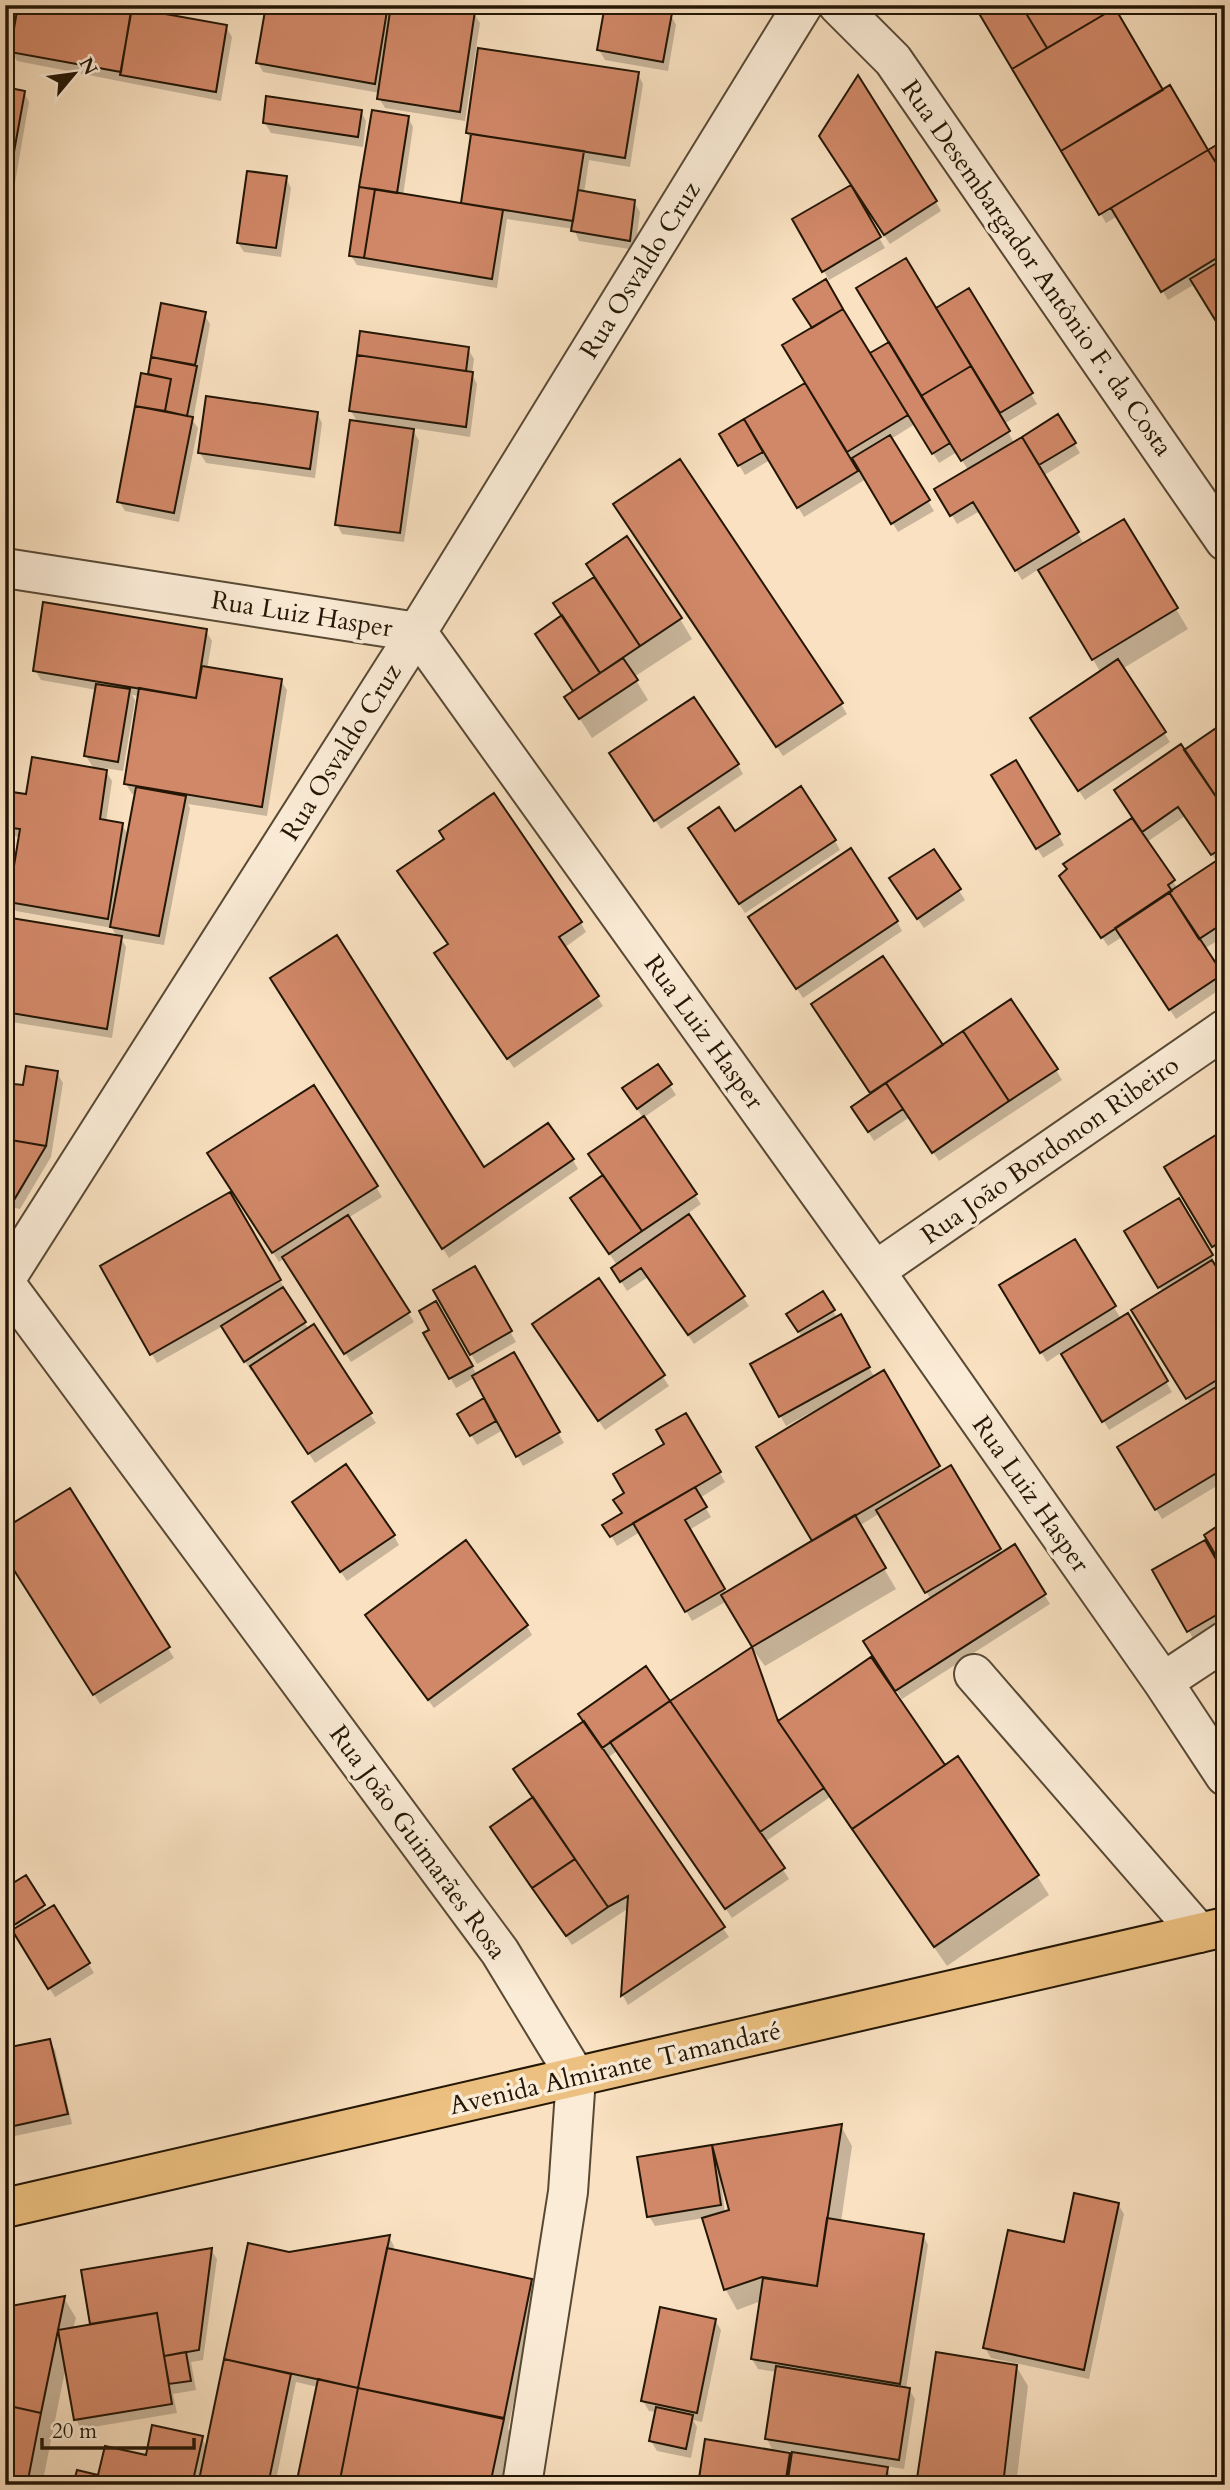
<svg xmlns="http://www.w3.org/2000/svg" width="1230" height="2490" font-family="Cardo,serif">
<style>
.shadow{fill:#0003;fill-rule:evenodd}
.building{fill:#d18868;stroke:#231605;stroke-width:2}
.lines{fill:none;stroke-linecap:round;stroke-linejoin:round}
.minor-casing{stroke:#584934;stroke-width:42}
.highway-casing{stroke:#231605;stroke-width:42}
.minor{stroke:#fbecd7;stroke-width:38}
.highway{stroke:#ecc080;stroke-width:38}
.labels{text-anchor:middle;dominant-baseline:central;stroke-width:7;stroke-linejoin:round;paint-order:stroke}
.street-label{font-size:26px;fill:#231605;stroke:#fbecd7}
</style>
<rect width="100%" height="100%" fill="#f9e1c1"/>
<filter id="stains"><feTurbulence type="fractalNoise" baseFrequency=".00286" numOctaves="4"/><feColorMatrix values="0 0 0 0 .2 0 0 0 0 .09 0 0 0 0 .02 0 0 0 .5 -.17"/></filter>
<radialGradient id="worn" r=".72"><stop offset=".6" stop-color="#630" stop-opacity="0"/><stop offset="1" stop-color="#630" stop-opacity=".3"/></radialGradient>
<path class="shadow" d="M20,5H139L138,11L226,27L232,37L221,101L17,61L12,51Z
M267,5H428L474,13L480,23L465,121L385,108L379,98L380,93L263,72L258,63Z
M976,5L1111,6L1162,92L1169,88L1208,152L1225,142V333L1195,284L1168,300L1118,216L1106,223Z
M671,15L676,25L668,71L605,60L599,50Z
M638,74L643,84L630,167L589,160L584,193L634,202L640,212L635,250L579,241L574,229L507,219L497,288L357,265L351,256L408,117L413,127L403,196L462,205L472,140L467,133Z
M5,89L24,92L29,102L13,194L5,193Z
M361,111L366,121L363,147L271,133L265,123Z
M286,178L291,188L281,257L244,252L238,243Z
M853,186L936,202L941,211L890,244L864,206L862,208L885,248L829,280L794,220Z
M968,290L1037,404L1004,424L1014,443L1058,416L1080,453L1043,476L1084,544L1123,521L1188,629L1122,669L1170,742L1085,800L1038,728L1101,673L1039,569L1022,580L980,511L957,524L937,489L968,470L957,452L939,463L915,424L891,439L934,511L898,532L866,479L804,517L770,460L745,475L721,435L807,384L869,356Z
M162,306L204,314L210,324L193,421L198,428L179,522L125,511L119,501L142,375L149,376Z
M468,349L474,359L472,374L477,384L470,437L412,428L419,441L404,542L342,534L337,524L358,423L351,411Z
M317,413L322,423L315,478L206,463L200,453Z
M621,514L841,704L847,714L783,756Z
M595,577L680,619L692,639L634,677L648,700L592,738L566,697L574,692L537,635L563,617L556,604Z
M206,631L212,641L207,669L281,681L287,690L267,816L188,804L190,808L164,945L121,938L126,947L112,1038L5,1021V918L117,937L112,928L16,911L10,901L21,837L5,835V792L27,796L94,769L86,756L97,690L41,680L35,670ZM132,695L140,696L126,784L132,794L137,795L129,836L122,825L106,822L112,781L104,768L123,771L135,700Z
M1225,725V936L1204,949L1225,981V986L1176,1019L1122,937L1108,946L1067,886L1069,870L1065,864L1134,818L1184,752ZM1185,816L1217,862L1178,889L1147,842Z
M1015,762L1064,845L1043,858L993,776Z
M617,763L738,765L743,774L661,829Z
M735,833L835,841L840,850L745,913L695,838Z
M933,851L965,900L924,928L897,889Z
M897,921L902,931L803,998L756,927Z
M581,923L586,932L564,948L603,1006L514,1068L442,963L449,945Z
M278,988L484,1169L573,1160L578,1169L449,1258Z
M819,1014L943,1047L1056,1070L1062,1080L939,1161L910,1117L874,1141L859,1117L871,1093Z
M657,1066L676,1095L643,1118L630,1098Z
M57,1073L63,1083L51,1157L20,1209L5,1206V1083L24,1087Z
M1225,1132V1252L1219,1256L1166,1168Z
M215,1163L376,1187L382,1197L348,1218L414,1322L351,1362L285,1258L279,1262Z
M604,1176L695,1195L701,1204L687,1214L749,1306L694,1344L648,1277L627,1291L619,1278L617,1265L578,1208Z
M229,1194L309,1330L376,1423L315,1463L254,1369L251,1371L223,1326L157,1363L102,1266Z
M1178,1200L1217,1266L1215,1267L1225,1284V1388L1217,1393L1225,1405V1481L1162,1519L1119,1448L1191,1404L1134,1310L1163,1293L1126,1232Z
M1074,1241L1121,1319L1127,1316L1172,1392L1109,1430L1062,1352L1047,1362L1001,1286Z
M474,1268L516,1342L477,1364L435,1291Z
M598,1281L669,1386L605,1430L540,1334Z
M823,1293L837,1318L840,1316L875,1378L883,1373L942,1473L950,1468L1002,1554L1014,1546L1050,1604L902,1699L871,1651L931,1600L880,1513L859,1526L896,1589L765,1666L754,1651L779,1723L945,1768L1037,1876L1049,1895L947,1966L830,1797L765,1842L789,1879L732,1918L617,1751L607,1758L729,1937L628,2005L623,1996L629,1908L572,1945L498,1837L535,1798L521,1779L669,1703L754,1647L727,1601L692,1621L640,1532L617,1546L605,1525L624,1514L626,1494L666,1444L685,1415L725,1482L700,1498L711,1517L689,1530L726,1594L814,1541L818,1412L817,1409L786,1426L752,1365L802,1337L794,1324Z
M436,1303L477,1375L513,1354L564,1443L523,1466L503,1430L477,1445L459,1414L486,1399L474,1378L456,1388L426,1334L432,1330Z
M70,1490L174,1658L100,1704L5,1554Z
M300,1513L394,1536L399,1545L347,1581Z
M1225,1523V1568L1220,1560Z
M1154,1570L1225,1578V1623L1194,1640Z
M373,1625H526L532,1635L434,1708Z
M26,1878L46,1912L54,1907L94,1973L55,1997L14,1931L18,1929L5,1908Z
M49,2041L55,2050L72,2124L5,2138V2050Z
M841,2126L852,2146L841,2222L923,2235L928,2245L906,2389H909L915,2399L904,2469L885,2466L892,2478L891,2485H699L789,2455L793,2461L794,2452L772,2449L767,2439L777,2372L758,2369L752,2359L761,2301L737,2310L726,2290L704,2218L655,2226L649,2216L639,2158ZM723,2181L731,2211L725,2213L721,2182Z
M1118,2204L1124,2214L1089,2379L991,2358L985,2348L1066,2244Z
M389,2237L394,2246L393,2252L531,2280L537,2290L508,2429L515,2440L505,2485H298L318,2387L296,2382L275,2485H75L201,2437L207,2448L250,2245L289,2254Z
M211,2250L217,2259L203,2360L191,2362L196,2390L173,2394L177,2413L81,2429L76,2419L66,2366L42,2485H5L64,2298L76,2318L73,2329L92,2326L83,2271Z
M715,2320L721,2330L702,2422L693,2420L697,2427L691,2458L657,2451L651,2441L656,2412L649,2411L643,2401Z
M1016,2366L1028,2386L1016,2485H917Z"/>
<path class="building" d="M18,5H132L121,72L10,52Z
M266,5H388L375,84L256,63Z
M391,5H439L475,11L460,112L377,99Z
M605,5H625L672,13L663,62L597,50Z
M974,5H1021L1047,48L1012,69Z
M1021,5H1113L1115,8L1047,48Z
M132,8L227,25L216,92L120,75Z
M1115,8L1163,90L1061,151L1012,69Z
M478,48L639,72L625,158L466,133Z
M858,75L937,201L884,235L819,136Z
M1170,85L1208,150L1099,215L1061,151Z
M5,87L25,91L8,185H5Z
M266,96L362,110L358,137L263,123Z
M372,110L409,116L397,193L359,187Z
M471,134L584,151L573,221L461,203Z
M1225,140V177L1208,150Z
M1208,150L1225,177V253L1161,292L1111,208Z
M247,171L287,176L276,248L237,243Z
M851,185L881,237L822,272L792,219Z
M359,187L375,189L364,258L349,256Z
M375,189L503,210L492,279L364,258Z
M578,190L635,200L630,241L571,231Z
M906,258L971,366L921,396L856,288Z
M1225,258V336L1190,279Z
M826,279L843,309L812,328L793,299Z
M969,288L1033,393L1000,413L936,308Z
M161,303L206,312L195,365L151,357Z
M843,309L908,415L847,452L782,345Z
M360,331L469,347L466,371L357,355Z
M889,342L950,443L932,454L870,353Z
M357,355L473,372L466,427L349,411Z
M151,357L197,366L187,416L165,411L171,379L148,374Z
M971,366L1010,431L961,461L921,396Z
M141,373L171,379L165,411L135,406Z
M805,383L858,471L797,508L744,419Z
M206,396L318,412L310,469L198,453Z
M135,406L193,417L174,513L117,502Z
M1058,414L1076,443L1039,465L1022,437Z
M744,419L763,452L738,466L719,434Z
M350,420L414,429L400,533L335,525Z
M890,435L930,500L891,524L852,458Z
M1022,437L1079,532L1015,571L973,502L950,516L934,489Z
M680,459L843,703L776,747L613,504Z
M1124,519L1178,608L1092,660L1038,570Z
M627,536L682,618L640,646L586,564Z
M594,577L640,646L600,673L553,603Z
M43,602L207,629L196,698L33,671Z
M562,615L600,673L573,691L535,634Z
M623,658L638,680L579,719L564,697Z
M1118,659L1166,732L1078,791L1030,718Z
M202,666L282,679L262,807L124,784L139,688L196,698Z
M96,684L130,689L118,762L84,756Z
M694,697L739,764L654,821L609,753Z
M1225,722V806L1223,807L1184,750Z
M1181,744L1225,810V846L1211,855L1178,807L1142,832L1114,790Z
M32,757L107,770L100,819L123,823L108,919L8,902L20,829L5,827V791L26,794Z
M1016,760L1060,834L1036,849L991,775Z
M801,786L836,840L739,904L688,828L719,807L735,831Z
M136,787L186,796L159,936L110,927Z
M494,793L582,922L559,937L599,996L507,1059L434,953L448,944L397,871L444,839L439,831Z
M1132,818L1175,880L1168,885L1172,891L1101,938L1059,876L1067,869L1063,864Z
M851,848L898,921L796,989L748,917Z
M934,849L961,889L917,919L889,878Z
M1225,855V922L1199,939L1169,892Z
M1169,892L1223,974L1169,1010L1115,928Z
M5,917L122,936L107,1029L5,1012Z
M337,935L484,1167L548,1123L574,1159L442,1249L270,978Z
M883,956L943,1045L870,1093L811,1004Z
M1011,999L1058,1069L1009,1101L963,1031Z
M963,1031L1009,1101L932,1153L886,1083Z
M658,1064L672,1084L637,1109L622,1088Z
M26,1066L58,1071L46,1146L5,1139L14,1084L23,1085Z
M5,1080L14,1081L5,1135Z
M886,1083L903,1109L868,1132L851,1107Z
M314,1085L378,1186L272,1253L207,1153Z
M644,1116L697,1194L642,1231L588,1154Z
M1224,1130L1225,1239L1212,1247L1164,1167Z
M5,1139L46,1146L14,1200L5,1198Z
M603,1175L642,1231L609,1254L570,1198Z
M230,1192L281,1280L150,1355L100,1266Z
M1179,1198L1213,1255L1158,1288L1124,1231Z
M689,1214L745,1296L688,1335L641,1268L620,1282L611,1268Z
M348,1215L410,1312L344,1354L282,1257Z
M1075,1239L1116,1306L1040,1353L999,1285Z
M1212,1260L1225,1281V1375L1186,1399L1131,1310Z
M475,1266L512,1331L470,1355L433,1290Z
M599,1278L665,1375L598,1421L532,1324Z
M283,1287L306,1322L244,1362L221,1326Z
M823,1291L835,1310L798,1332L786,1314Z
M436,1301L473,1366L449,1379L423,1333L429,1330L419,1311Z
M1128,1313L1168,1381L1102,1422L1061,1354Z
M841,1314L870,1367L779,1417L750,1364Z
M314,1324L372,1413L308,1454L250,1366Z
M514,1352L560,1432L516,1457L472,1376Z
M884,1370L940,1466L812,1541L756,1447Z
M1216,1387L1225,1401V1468L1155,1510L1117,1447Z
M484,1398L496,1421L470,1436L457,1414Z
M686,1413L721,1472L610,1537L602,1525L622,1513L613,1500L624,1493L613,1474L664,1444L656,1430Z
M346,1464L395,1535L340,1572L292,1502Z
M951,1465L1001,1549L925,1593L876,1510Z
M695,1487L707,1507L685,1520L725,1589L685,1612L633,1523Z
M70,1488L170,1647L93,1695L5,1556V1528Z
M855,1515L886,1568L752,1647L721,1595Z
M1225,1521V1557L1219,1561L1204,1535Z
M466,1540L528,1625L428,1700L365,1615Z
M1205,1540L1225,1575V1610L1187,1632L1152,1570Z
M1015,1544L1046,1594L895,1691L863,1641Z
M752,1647L778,1721L824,1788L760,1832L670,1701Z
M871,1657L945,1765L852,1829L778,1721Z
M646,1666L670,1701L602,1748L578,1714Z
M670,1701L785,1868L725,1909L610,1742Z
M584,1721L725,1927L621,1996L628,1896L608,1907L513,1769Z
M958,1756L1039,1875L934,1947L852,1829Z
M533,1797L575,1859L532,1888L490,1827Z
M575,1859L608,1907L566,1936L532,1888Z
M26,1875L45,1905L14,1925L5,1911V1888Z
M54,1905L90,1963L48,1989L12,1930Z
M50,2039L68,2114L5,2128V2048Z
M842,2124L817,2286L762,2277L724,2290L702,2218L729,2210L712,2145Z
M712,2145L721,2205L647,2217L637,2157Z
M1074,2193L1119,2203L1084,2370L983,2348L1008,2230L1064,2242Z
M827,2218L924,2234L900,2384L751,2359L763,2278L817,2286Z
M390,2235L358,2388L224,2359L248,2243L289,2252Z
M212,2248L199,2350L164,2356L157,2313L90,2324L81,2270Z
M387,2248L532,2279L504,2418L358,2388Z
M65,2296L41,2413L5,2405V2307Z
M660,2307L716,2319L697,2413L641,2401Z
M157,2313L172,2404L74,2420L58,2330Z
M186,2352L191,2381L169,2384L164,2356Z
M936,2352L1017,2365L1003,2485H916Z
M224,2359L291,2374L268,2485H198Z
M776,2366L910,2388L899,2460L765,2439Z
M318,2379L358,2388L339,2485H296Z
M358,2388L504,2419L490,2485H339Z
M5,2405L41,2413L27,2485H5Z
M656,2407L693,2415L686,2449L649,2441Z
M152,2425L203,2436L192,2485H73L77,2470L98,2475L105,2446L146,2455Z
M705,2439L790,2453L785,2485H698Z
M792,2452L888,2467L885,2485H787Z"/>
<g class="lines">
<g class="minor-casing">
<path id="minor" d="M838,5L893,60L1225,541
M5,568L417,632L875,1271L1163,1682L1225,1776
M875,1271L1225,1029
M5,1280L417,632L803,5
M5,1283L500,1952L576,2077L568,2192L522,2485
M974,1674L1199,1933
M1163,1682L1225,1641"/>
</g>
<g class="highway-casing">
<path id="highway" d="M5,2208L1225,1927"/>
</g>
<use href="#minor" class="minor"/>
<use href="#highway" class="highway"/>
</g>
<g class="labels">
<g class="street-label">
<text transform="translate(1037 268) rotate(55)">Rua Desembargador Antônio F. da Costa</text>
<text transform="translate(640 270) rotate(-58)">Rua Osvaldo Cruz</text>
<text transform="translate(302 614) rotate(9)">Rua Luiz Hasper</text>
<text transform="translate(341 752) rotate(-58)">Rua Osvaldo Cruz</text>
<text transform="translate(704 1032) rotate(54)">Rua Luiz Hasper</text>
<text transform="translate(1050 1150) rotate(-35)">Rua João Bordonon Ribeiro</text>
<text transform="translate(1031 1494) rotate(55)">Rua Luiz Hasper</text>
<text transform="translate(418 1842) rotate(54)">Rua João Guimarães Rosa</text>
<text transform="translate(615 2068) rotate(-13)">Avenida Almirante Tamandaré</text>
</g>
</g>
<rect width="1230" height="2490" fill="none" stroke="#f9e1c1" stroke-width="28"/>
<rect x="7" y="7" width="1216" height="2476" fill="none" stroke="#231605" stroke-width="3.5"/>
<rect x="14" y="14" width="1202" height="2462" fill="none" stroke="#231605" stroke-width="2"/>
<g transform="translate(74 74) rotate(61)" stroke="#fbecd7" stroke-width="5" paint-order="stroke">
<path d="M0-5L12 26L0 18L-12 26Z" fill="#231605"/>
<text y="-10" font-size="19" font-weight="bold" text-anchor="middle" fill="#231605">N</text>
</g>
<path d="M42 2438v10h152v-10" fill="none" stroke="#231605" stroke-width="3.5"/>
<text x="52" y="2438" font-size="21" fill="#231605" stroke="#fbecd7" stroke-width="5" paint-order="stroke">20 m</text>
<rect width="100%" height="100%" filter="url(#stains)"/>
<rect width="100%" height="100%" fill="url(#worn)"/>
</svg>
